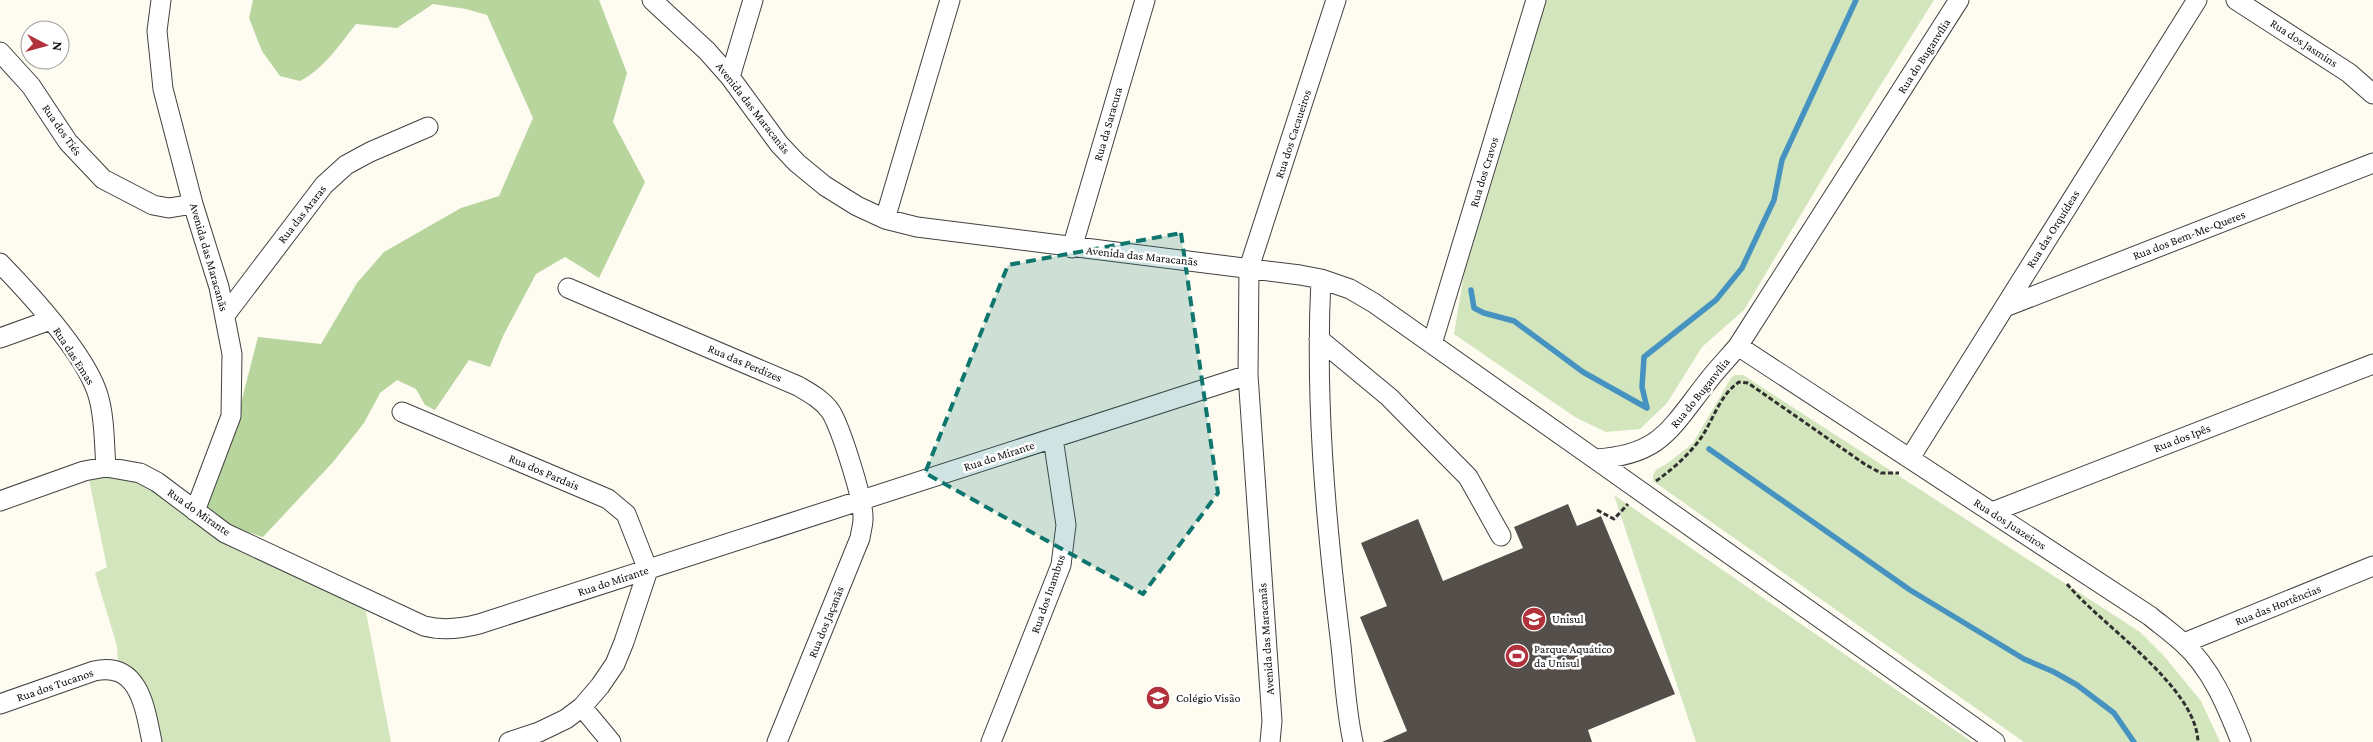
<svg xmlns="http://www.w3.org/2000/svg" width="2373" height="742" font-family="'Crimson Pro',serif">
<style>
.green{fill:#d2e5bc}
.forest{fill:#b7d59d}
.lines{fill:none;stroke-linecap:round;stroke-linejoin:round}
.stream{stroke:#4693c1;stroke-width:5.5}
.building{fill:#554f4b}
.minor-casing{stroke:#414141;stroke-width:21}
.path{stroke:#303030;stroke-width:3;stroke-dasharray:5 2.5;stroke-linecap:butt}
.minor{stroke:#fff;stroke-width:19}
.marked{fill:#0f766e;fill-opacity:0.2;stroke:#0f766e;stroke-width:4;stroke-dasharray:10 6;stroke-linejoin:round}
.labels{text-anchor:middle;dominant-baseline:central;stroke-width:5;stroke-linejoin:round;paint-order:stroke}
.street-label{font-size:12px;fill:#0e0e0e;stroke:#fff}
.poi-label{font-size:12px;fill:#0e0e0e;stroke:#fff;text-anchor:start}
</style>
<rect width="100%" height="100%" fill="#fefbf0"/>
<path class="green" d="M1545,0H1934L1831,164L1744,310L1702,347L1667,403L1640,429L1606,432L1575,417L1454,334L1466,262Z
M1735,375H1743L2140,632L2164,656L2201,701L2220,742H2024L1653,481V475L1656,470L1668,463L1693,443L1731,378Z
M123,473L364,602L391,742H156L118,668L117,646L95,573L107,567L88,475Z
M1614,495L1972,742H1696Z"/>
<path class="forest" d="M253,0H599L627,73L613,122L645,182L599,278L565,257L536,274L504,334L490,367L469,360L435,410L425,405L416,389L397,380L380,393L364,423L333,462L263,537L234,528L203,507L239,411L258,337L321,344L357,283L384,252L461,208L499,196L533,118L487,15L466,9L433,4L397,28L356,24C339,45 325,68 300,81L280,76L262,51L249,18Z"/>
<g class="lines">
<path class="stream" d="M1471,290L1474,308L1484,313L1514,321L1583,372L1647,408
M1647,408L1642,387L1644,357L1716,300L1742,268L1774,200L1782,160L1856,0
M1709,449L1910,590L2024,659L2054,672L2077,685L2114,713L2134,742"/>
</g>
<path class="building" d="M1568,504L1577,526L1601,516L1675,694L1588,730L1592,742H1382L1407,731L1360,617L1387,606L1361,543L1418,519L1443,581L1523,548L1514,527Z"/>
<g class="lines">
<g class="minor-casing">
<path id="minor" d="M161,0L157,31L163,89L193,204L219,287L232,354L231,416L195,511
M652,0L707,51L730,77L779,144L797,163L825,186L857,206L885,219L917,227L1300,275L1321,279L1350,289L1374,303L1595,459C1661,455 1670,429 1708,381C1717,369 1728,358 1738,346L1959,0
M2236,0L2349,73L2373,94
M0,52L31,86L68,142L103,179L153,205L169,208L193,204
M730,77L753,0
M885,219L950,0
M1072,248L1145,0
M0,263C30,294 86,355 98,395C105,418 104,444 106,467
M1321,279C1315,396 1325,513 1339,629C1344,666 1345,706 1353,742
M568,288L798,386C810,393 823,400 831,412C841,429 864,500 863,519C863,525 861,531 860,538L777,742
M2005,307L2373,163
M226,314L324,185L346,165L370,152L428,127
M0,338L50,320
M1319,339L1389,397L1468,477L1501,536
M1432,344L1536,0
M1738,346L2150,616C2161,625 2172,633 2183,643C2212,669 2227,707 2241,742
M402,412L608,499L626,514L648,570L624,642L615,664L600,686L582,707L566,719L539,732L509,742
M1910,458L2197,0
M1595,459L1995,742
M0,501L84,471L106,467L140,473L157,482L225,533L424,626C443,631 460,629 479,624L1248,375
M1992,512L2373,364
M2184,643L2373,566
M0,704L94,671C140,661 145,709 152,742
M582,707L611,742
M991,742L1061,565L1066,525L1053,438
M1270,742L1272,721L1248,375L1249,268L1336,0"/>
</g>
<path class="path" d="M1656,481C1673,469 1691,453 1703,435C1714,417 1721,394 1739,382L1748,383L1866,465L1881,473H1899
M1597,510L1614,519L1628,504
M2067,584C2103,627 2196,686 2198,742"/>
<use href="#minor" class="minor"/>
</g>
<path class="marked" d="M1181,233L1218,493L1143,594L925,473L1008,265Z"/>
<defs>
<g id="university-disc" transform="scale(1.25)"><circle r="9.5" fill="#b2323b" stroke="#fff"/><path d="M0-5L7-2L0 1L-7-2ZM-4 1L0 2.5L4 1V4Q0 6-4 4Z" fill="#fff"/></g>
<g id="stadium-disc" transform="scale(1.25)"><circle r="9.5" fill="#b2323b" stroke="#fff"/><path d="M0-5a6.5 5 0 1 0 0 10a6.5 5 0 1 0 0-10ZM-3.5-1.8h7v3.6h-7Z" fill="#fff"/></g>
<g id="school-disc" transform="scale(1.25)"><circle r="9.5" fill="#b2323b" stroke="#fff"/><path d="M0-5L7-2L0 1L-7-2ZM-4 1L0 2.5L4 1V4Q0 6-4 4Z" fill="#fff"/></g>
</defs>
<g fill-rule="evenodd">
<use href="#university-disc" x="1534" y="619"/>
<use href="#stadium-disc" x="1517" y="656"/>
<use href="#school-disc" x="1158" y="698"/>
</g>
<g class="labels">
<g class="street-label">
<text transform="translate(2304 43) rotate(33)">Rua dos Jasmins</text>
<text transform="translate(1924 56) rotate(-57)">Rua do Buganvília</text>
<text transform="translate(753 108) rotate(52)">Avenida das Maracanãs</text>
<text transform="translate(1108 124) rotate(-74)">Rua da Saracura</text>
<text transform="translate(62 130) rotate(55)">Rua dos Tiés</text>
<text transform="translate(1293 134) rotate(-72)">Rua dos Cacaueiros</text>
<text transform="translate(1484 172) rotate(-73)">Rua dos Cravos</text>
<text transform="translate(302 214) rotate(-52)">Rua das Araras</text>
<text transform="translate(2053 229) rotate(-58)">Rua das Orquídeas</text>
<text transform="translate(2189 235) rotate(-21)">Rua dos Bem-Me-Queres</text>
<text transform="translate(1142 256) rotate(6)">Avenida das Maracanãs</text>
<text transform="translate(209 257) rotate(74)">Avenida das Maracanãs</text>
<text transform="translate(74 356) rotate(57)">Rua das Emas</text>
<text transform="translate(745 363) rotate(23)">Rua das Perdizes</text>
<text transform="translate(1700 393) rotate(-51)">Rua do Buganvília</text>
<text transform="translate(2182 438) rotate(-21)">Rua dos Ipês</text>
<text transform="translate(999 456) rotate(-18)">Rua do Mirante</text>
<text transform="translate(544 472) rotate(23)">Rua dos Pardais</text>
<text transform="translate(199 512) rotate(35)">Rua do Mirante</text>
<text transform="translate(2010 524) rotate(33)">Rua dos Juazeiros</text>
<text transform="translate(613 581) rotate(-18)">Rua do Mirante</text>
<text transform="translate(1048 594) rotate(-71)">Rua dos Inambus</text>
<text transform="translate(2278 605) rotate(-22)">Rua das Hortências</text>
<text transform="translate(826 622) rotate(-68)">Rua dos Jaçanãs</text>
<text transform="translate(1266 639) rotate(-94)">Avenida das Maracanãs</text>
<text transform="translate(55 685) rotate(-19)">Rua dos Tucanos</text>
</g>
<g class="poi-label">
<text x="1552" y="619">Unisul</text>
<text x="1534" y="649">Parque Aquático<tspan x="1534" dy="14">da Unisul</tspan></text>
<text x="1176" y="698">Colégio Visão</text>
</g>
</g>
<g transform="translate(45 45) rotate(96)"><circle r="24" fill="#ffffff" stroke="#9f9f9f"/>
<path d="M0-4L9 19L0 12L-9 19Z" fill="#b2323b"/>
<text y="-8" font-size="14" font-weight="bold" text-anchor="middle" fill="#0e0e0e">N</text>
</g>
</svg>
